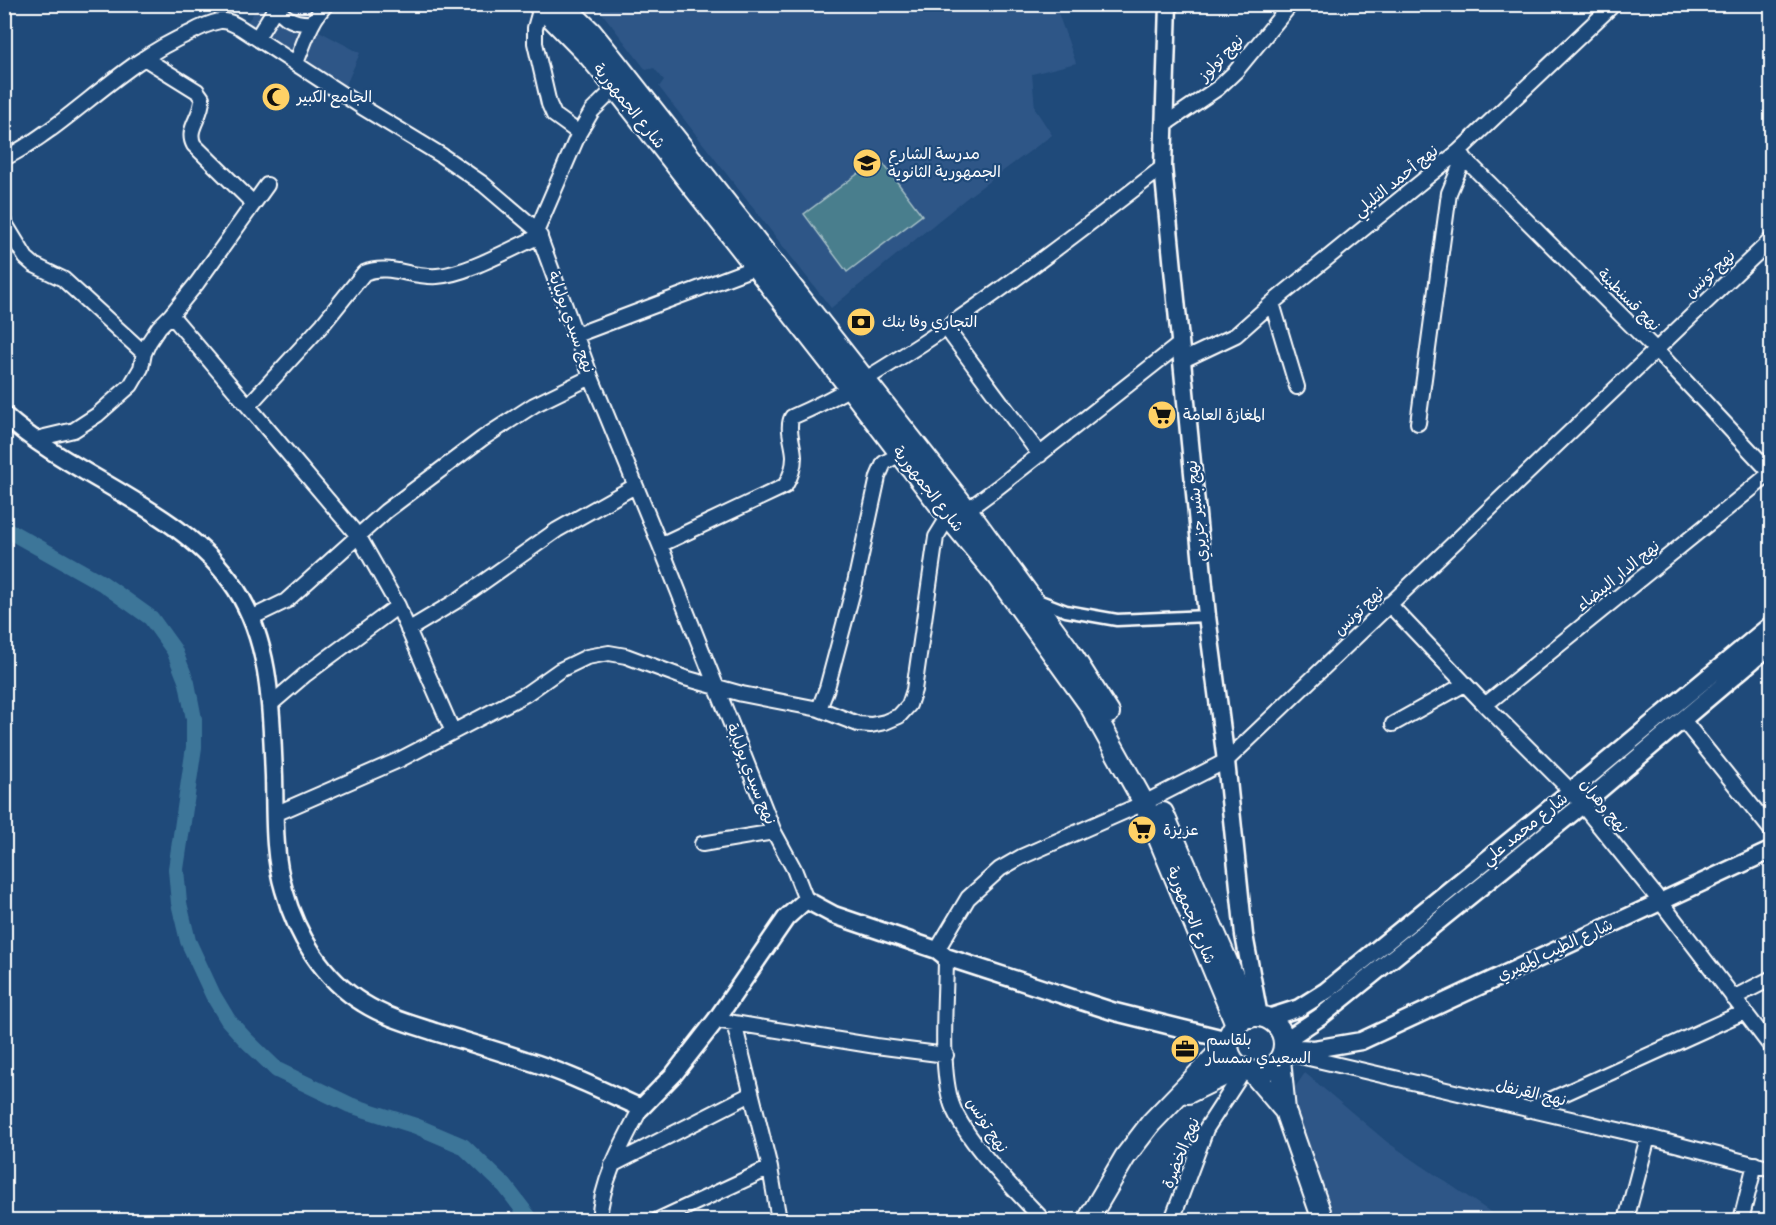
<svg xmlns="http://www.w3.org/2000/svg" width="1776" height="1225" font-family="Pangolin,'Playpen Sans Arabic',sans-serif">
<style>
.built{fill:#2f5787}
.green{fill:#497e8d;stroke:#a4bec6;stroke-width:1.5}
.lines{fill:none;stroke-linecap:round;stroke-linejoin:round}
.canal{stroke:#3e7699;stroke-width:16}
.pedestrian-casing{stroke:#fff;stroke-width:15}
.minor-casing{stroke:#fff;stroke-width:18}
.tertiary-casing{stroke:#fff;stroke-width:21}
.secondary-casing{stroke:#fff;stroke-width:24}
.pedestrian{stroke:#1f4a7a;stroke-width:10}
.minor{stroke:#1f4a7a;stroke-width:14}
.tertiary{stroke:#1f4a7a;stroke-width:16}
.secondary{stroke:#1f4a7a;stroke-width:20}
.labels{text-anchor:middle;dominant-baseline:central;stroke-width:4.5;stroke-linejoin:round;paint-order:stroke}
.street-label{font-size:16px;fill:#fff;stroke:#1f4a7a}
.poi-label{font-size:16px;fill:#fff;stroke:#1f4a7a;text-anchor:start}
</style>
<rect width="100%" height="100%" fill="#1f4a7a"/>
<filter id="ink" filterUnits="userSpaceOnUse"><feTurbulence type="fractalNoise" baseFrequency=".0167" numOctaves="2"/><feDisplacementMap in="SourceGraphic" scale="12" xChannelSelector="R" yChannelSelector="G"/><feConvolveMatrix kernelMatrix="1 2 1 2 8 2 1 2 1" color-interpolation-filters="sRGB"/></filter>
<g filter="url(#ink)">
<path class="built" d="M259,5H327L317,30L360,53L342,94L255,45L240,33Z
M596,5H1055L1076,63L1032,74L1035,109L1052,135L969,196L831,308L659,87L664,80L654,68L646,70Z
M1305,1073L1387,1142L1502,1220H1337L1289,1096Z"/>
<path class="green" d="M879,158L922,215L847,272L804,214Z"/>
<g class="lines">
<path class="canal" d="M4,528L102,583L151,618L174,650L187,683L194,719V747L176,869L179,903L188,941L213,995L228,1020L246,1040L277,1070L350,1105L416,1126L463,1146L505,1186L531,1220"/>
<g class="pedestrian-casing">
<path id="pedestrian" d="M1035,599L1066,611L1117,620L1207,616"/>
</g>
<g class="minor-casing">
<path id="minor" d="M276,4C282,20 298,24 313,23
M541,7L535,28V43L549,104L554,115L579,133
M257,38L276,7
M144,58L197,91L202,98C203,116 185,129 194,145L253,203
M296,63C304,44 311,18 327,4
M1165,124L1218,88L1236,71L1291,4
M1458,152L1655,349L1772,474
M4,158C21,151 36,139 51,129C96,96 138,55 190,33C199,28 209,23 220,21C228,20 234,24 241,28L362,107L441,155L483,184L537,230L591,377L660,545L774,832L794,869L806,900
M4,222L26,258L34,265L63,279L144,353
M537,230L579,133L592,111L621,82
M1272,303L1297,387
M171,315L359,537L398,606L453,732
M946,328L1040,455
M576,335L756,267
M1181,361L1236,335L1272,303L1458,152L1614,4
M248,406L323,324L364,273C388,263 412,278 437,276C468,274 510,249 540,236
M1418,423L1449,193L1464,157
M36,439L74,430L97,415L131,385L141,368L144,353L149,342L159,327L171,315L197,283L267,185
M660,545L785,486C791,476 794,468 794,457C794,444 786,428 792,417C839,397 881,370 923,343C1006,288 1084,228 1163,167
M1389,604L1485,705L1571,791L1660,901L1772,1048
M253,617L286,601L386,511L483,438L534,405L591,377
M408,630L458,600L557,530L635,486
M271,704L306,674L398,606
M1485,705L1772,472
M819,709L827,688L855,583L878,477L884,463L900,454
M1683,720L1772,831
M1393,724L1465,684
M275,814L399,760L526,694L560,670L587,657L609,653L626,656L685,678L742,694L819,709L858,724L871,725L885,722L899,716L909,705L914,690L936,537L944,524L967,510L997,488L1181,343
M702,844L774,832
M937,950L968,898L1000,869L1021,857L1144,803L1226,761L1772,239
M946,957C946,998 939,1068 952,1105C966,1142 1016,1191 1043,1220
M1733,998L1772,978
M716,1020L734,1023L770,1168L779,1220
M734,1023L876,1046L946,1055
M1283,1052L1648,1137L1772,1169
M1528,1110L1744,1012
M612,1165L751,1094
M599,1220C602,1179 622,1144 641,1108
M658,1220L770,1168
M1172,1220L1206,1129L1245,1069
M1626,1220L1648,1137
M1741,1220L1755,1164"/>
</g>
<g class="tertiary-casing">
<path id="tertiary" d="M1168,4L1163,167L1207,616L1226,761L1244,935L1259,1016
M4,415C74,479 184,509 236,589C272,645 271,712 274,776C275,813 273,854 284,890C296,934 323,979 363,1003C385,1017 411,1024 435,1032C465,1041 495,1050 525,1060C565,1072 603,1091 641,1108L674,1074L716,1020L786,918L806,900L834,915L937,950L946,957L1115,1012L1228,1040
M1268,1018L1299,1008L1326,991L1571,791L1772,624
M1284,1041L1320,1017L1582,805L1772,644
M1284,1047L1314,1049L1361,1041L1772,850"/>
</g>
<g class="secondary-casing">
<path id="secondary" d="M538,4L590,57L615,87L851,389L951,520L997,576L1089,704L1144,803L1236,1024
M562,4L592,33L613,59L967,510L1069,650L1109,713
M1163,813L1251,1017
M1228 1044a28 28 0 1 1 56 0a28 28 0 1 1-56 0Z
M1280,1059L1285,1111L1323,1220
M1251,1071L1285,1111
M1188,1093L1241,1067
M1088,1220L1125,1157L1151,1123L1228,1043"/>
</g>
<use href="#pedestrian" class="pedestrian"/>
<use href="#minor" class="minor"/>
<use href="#tertiary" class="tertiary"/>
<use href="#secondary" class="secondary"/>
</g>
</g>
<defs>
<g id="mosque-disc" transform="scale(1.5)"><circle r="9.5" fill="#ffd166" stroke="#1f4a7a"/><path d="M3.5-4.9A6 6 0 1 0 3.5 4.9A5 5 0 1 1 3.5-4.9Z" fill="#111"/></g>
<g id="school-disc" transform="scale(1.5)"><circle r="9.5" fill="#ffd166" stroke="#1f4a7a"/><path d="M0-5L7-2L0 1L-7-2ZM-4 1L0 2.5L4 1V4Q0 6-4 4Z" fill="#111"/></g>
<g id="bank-disc" transform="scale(1.5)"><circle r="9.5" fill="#ffd166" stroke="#1f4a7a"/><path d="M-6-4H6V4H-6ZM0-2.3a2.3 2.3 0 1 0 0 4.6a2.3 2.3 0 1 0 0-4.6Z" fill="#111"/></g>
<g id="supermarket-disc" transform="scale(1.5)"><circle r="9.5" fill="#ffd166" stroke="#1f4a7a"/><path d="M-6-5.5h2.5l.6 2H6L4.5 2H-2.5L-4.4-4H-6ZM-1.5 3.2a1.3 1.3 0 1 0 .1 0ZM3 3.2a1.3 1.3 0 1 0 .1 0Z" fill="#111"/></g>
<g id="office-disc" transform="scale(1.5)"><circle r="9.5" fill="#ffd166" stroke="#1f4a7a"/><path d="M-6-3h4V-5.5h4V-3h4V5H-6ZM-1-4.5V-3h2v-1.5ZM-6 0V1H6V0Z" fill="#111"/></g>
</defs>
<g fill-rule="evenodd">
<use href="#mosque-disc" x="276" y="97"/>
<use href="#school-disc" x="867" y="163"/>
<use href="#bank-disc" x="861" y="322"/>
<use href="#supermarket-disc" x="1162" y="415"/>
<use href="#supermarket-disc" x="1142" y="830"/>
<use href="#office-disc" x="1185" y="1049"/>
</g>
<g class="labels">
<g class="street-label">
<text transform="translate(1221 58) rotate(-46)">نهج تولوز</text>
<text transform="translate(629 106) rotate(51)">شارع الجمهورية</text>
<text transform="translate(1396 181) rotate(-39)">نهج أحمد التليلي</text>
<text transform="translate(1710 274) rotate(-43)">نهج تونس</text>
<text transform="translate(1629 300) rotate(45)">نهج قسنطينة</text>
<text transform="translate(571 322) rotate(70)">نهج سيدي بولبابة</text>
<text transform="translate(928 489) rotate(52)">شارع الجمهورية</text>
<text transform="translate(1197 511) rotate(-96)">نهج بشير جزيري</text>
<text transform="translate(1618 576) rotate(-39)">نهج الدار البيضاء</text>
<text transform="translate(1359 611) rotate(-44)">نهج تونس</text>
<text transform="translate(751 774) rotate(68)">نهج سيدي بولبابة</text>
<text transform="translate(1604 806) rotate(51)">نهج وهران</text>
<text transform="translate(1525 829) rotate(-39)">شارع محمد علي</text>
<text transform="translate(1191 915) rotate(68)">شارع الجمهورية</text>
<text transform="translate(1555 950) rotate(-25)">شارع الطيب المهيري</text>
<text transform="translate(1531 1093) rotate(13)">نهج القرنفل</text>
<text transform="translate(987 1125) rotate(57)">نهج تونس</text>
<text transform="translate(1181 1153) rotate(-68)">نهج الخضرة</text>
</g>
<g class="poi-label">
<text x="297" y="97">الجامع الكبير</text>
<text x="888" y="154">مدرسة الشارع<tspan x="888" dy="18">الجمهورية الثانوية</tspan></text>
<text x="882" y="322">التجاري وفا بنك</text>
<text x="1183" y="415">المغازة العامة</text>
<text x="1163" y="830">عزيزة</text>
<text x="1206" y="1040">بلقاسم<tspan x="1206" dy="18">السعيدي سمسار</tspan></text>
</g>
</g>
<rect width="1776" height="1225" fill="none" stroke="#1f4a7a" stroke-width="24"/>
<rect x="12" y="12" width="1752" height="1201" fill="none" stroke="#fff" stroke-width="2" filter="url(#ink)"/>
</svg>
